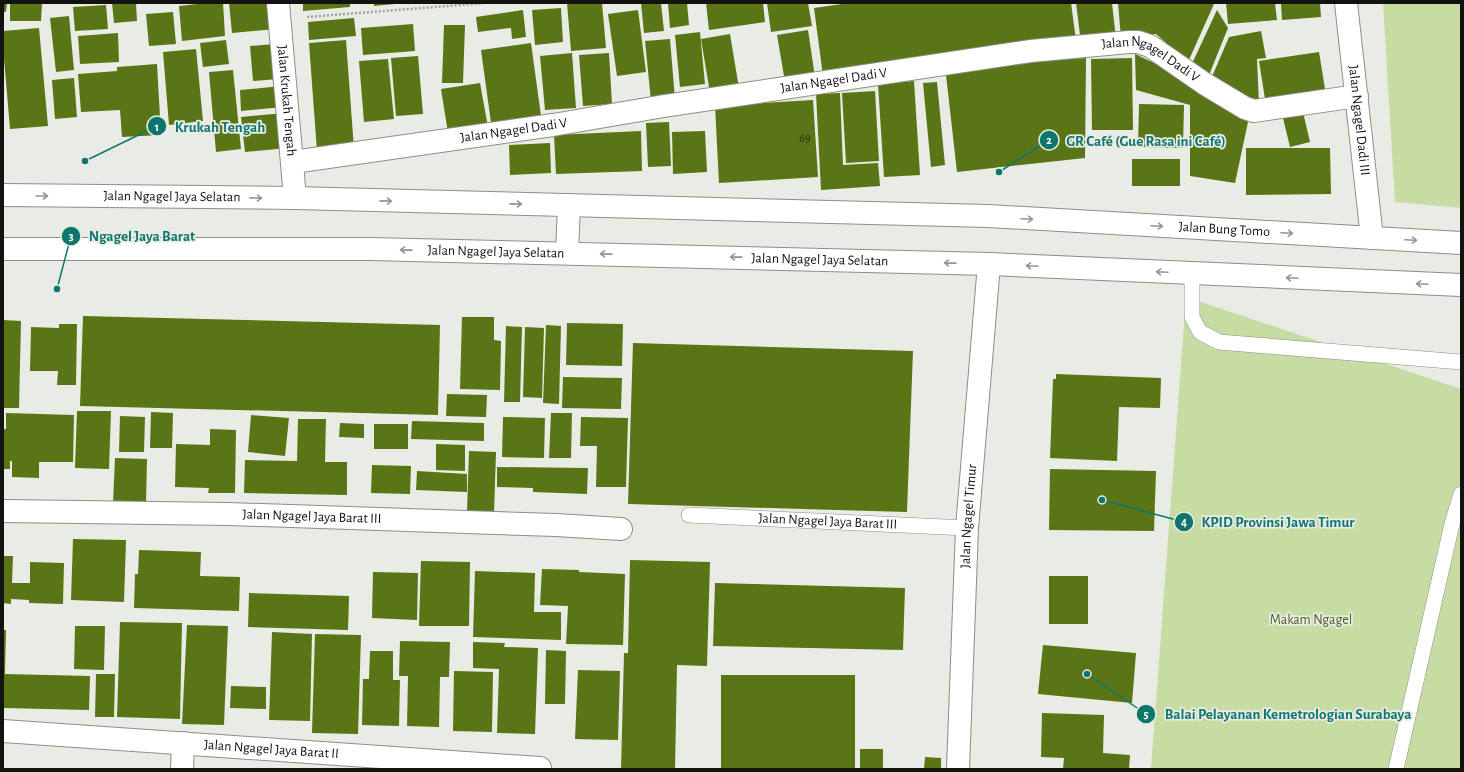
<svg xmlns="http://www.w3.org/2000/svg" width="1464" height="772" font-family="'Alegreya Sans',sans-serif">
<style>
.green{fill:#c6dca2}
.building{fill:#5a7516}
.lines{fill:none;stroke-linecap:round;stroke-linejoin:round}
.lane-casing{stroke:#8c8e88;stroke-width:16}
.street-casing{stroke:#8c8e88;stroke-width:24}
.secondary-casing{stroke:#8c8e88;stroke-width:24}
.primary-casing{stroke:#8c8e88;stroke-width:24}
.path{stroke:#9fa19b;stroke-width:2.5;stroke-dasharray:2 2;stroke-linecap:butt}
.lane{stroke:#fff;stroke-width:15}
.street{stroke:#fff;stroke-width:22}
.secondary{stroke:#fff;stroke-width:22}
.primary{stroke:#fff;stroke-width:22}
.oneway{stroke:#949593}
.labels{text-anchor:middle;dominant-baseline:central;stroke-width:3.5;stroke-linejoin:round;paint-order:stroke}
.number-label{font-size:12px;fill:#242c12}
.street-label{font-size:14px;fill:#121310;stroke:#e9ece4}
.park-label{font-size:14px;fill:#4b5f21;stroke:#e9ece4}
.leader{fill:none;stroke:#0f766e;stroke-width:1.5}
.callout-dot{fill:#0f766e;stroke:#e9ece4;stroke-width:1.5}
.mark-label{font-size:12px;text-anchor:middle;font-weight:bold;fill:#fff}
.callout-label{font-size:15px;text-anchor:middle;font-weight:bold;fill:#0f766e;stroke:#e9ece4;stroke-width:3.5;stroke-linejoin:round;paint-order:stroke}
</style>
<rect width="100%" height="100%" fill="#e9ece4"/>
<path class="green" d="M1383,3H1461V208L1395,202Z
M1186,297L1461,389V769H1151Z"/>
<path class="building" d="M3,3H7L6,12H3Z
M10,3H42L41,21H10Z
M112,3H136L137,21L114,23Z
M206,3H223L225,36L182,41L179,6Z
M229,3H272L275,29L232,33Z
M303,3H350V7L303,11Z
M374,3H395V4L374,6Z
M567,3H602L606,48L571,51Z
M641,3H661L664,31L644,33Z
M668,3H687L689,25L670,28Z
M706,3H763L765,22L709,30Z
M767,3H808L812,26L771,32Z
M849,3H1071L1076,40L823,76L814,8Z
M1076,3H1112L1116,39L1081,43Z
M1118,3H1213L1214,4L1188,62L1156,34L1121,38Z
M1226,3H1275L1277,20L1228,24Z
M1281,3H1320L1321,17L1282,20Z
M106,5L108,29L75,31L73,7Z
M561,8L563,42L535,45L532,10Z
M523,10L526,37L512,39L511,28L478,32L476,17Z
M638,10L646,72L617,76L608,14Z
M1217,10L1228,28L1209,75L1190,68Z
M173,12L176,44L149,46L146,14Z
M69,16L74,70L56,72L50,18Z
M354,18L356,36L309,40L308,22Z
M413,24L415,51L363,55L361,28Z
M444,25H465L463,83H442Z
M39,28L48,126L10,129L3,47V31Z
M808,30L815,77L785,82L777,35Z
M1261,31L1266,58L1257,59L1259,104L1211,79L1229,37Z
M700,32L705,84L680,87L675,35Z
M118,33L119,62L80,64L78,36Z
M730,34L739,88L710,93L701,39Z
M670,39L675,99L651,101L645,41Z
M226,40L229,64L203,67L200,43Z
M346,40L354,149L317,151L309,43Z
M531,43L542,123L492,130L481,50Z
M275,44L278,79L253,81L250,46Z
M196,49L203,121L169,125L163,52Z
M1319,52L1325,89L1265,99L1259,61Z
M572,53L576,108L545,110L540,56Z
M609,53L612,104L583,106L579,55Z
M1135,54L1182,76L1248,122L1235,183L1190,176V105L1136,90Z
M418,56L423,114L396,116L391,58Z
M1086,58L1085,158L957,172L946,75L1019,61Z
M1132,58L1133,130H1092L1091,59Z
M388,59L394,119L364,122L359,61Z
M157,64L161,135L122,137L120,110L81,112L78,74L117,71V67Z
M233,70L241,149L216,152L209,72Z
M74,78L77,117L55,119L52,80Z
M914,81L920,175L884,177L878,84Z
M937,82L945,165L931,167L923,83Z
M480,83L488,127L448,133L441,89Z
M281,86L283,107L241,111L240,90Z
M875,91L879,161L846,163L842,93Z
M840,93L843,165L878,163L880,186L821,190L816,94Z
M813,100L818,177L719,183L715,106Z
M1139,104L1184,105L1183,148L1138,147Z
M1303,112L1310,142L1290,147L1283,118Z
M284,113L287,148L245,152L241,117Z
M669,122L671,166L648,167L646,123Z
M641,131L642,171L556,174L554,135Z
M705,131L707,172L673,174L672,132Z
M550,143L551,173L510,175L509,145Z
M1246,148H1330L1331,194L1246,195Z
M1132,159H1180V186H1132Z
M83,316L440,325L438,415L80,406Z
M462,317H494V340L501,341L500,390L460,389Z
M3,320L21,321L19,408H3Z
M567,323L623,324L622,366L566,365Z
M59,324H77L76,385H57L58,371H30L31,327L59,328Z
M546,325L561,326L559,404L543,403Z
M506,326L522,327L520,402H504Z
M525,327L544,328L542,398L523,397Z
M633,343L913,351L907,512L628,504Z
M1056,374L1161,378L1160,408L1119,407L1117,461L1050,458L1053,379H1056Z
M563,377L622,378L621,409L562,408Z
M447,394L487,395L486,417L446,416Z
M77,411H111L109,469L75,468Z
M151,412L173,413L172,448H150Z
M6,413L74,415L73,462H39V478L12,477V461H10V469H3V429H6Z
M551,413H572L571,458H549Z
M251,415L289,418L285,456L248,452Z
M120,416L145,417L144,452H119Z
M503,417L545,418L544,458L502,457Z
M581,417L628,418L626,487H596L597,446H580Z
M298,419H326L325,462H347V495L244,493L245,460L297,461Z
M412,421L484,423V441L411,439Z
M340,423L364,424V438L339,437Z
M374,424H408V449H374Z
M210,429L236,430L235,493H208L209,488L175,487L176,444L210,445Z
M436,444L465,445V471L436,470Z
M469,451L496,452L494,514L467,512Z
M115,458L147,459L146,504L113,503Z
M372,465L411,466L410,494L371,493Z
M497,467L588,468L587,494L533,492V488L497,487Z
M1050,469L1156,471L1154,531L1049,530Z
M417,471L467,474V492L416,490Z
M73,539L126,540L124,602L71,600Z
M139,550L201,552L200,576L240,577L239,611L134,608L135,574H138Z
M3,556H13L12,583H30V562L64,563L63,604L29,603V600L11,599V604L3,603Z
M630,560L710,562L707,666L677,665L675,769H621L624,653H628Z
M421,561L470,562L469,626H419Z
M542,569L579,570V572L625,574L623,645L566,644L568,606L540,605Z
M475,571L535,573L534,612H561V640L473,637Z
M373,572L418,573L417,620L372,618Z
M1049,576H1088V624H1049Z
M715,583L905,588L903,650L713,646Z
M249,593L349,596L348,630L248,627Z
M120,622L182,623L180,719L117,717Z
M187,625L228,626L224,725L182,724Z
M75,626H105L104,670L74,669Z
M3,630H6L5,674L90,676L89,710L3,708Z
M272,632L312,634L310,721L269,720Z
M315,634L361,635L358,734L312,733Z
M400,641L450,642L449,677H440L439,727L407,726L408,676H399Z
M473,642L505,643L504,647L538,648L535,734L497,733L499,669L473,668Z
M1043,645L1136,653L1132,703L1038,694Z
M546,650L566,651L565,704H545Z
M370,651H393V680H400L399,726L362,725L363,679H369Z
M578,670L620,671L618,740L575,739Z
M454,671L493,672L492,732L453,731Z
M96,674H115L114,717H95Z
M721,675H855V769H721Z
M231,686L266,687V709L230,708Z
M1042,713L1104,715L1103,753L1130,755L1129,769H1063L1064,758L1041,757Z
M860,749H883V769H860Z
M925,757L941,758V769H924Z"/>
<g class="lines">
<g class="lane-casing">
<g id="lane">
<path d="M1192,273V317L1200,332L1219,342L1461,362"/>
<path id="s1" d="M689,515L967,528"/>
<path d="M1396,769L1452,524L1461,494"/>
</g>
</g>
<g class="street-casing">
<g id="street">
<path id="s2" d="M278,3L295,198"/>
<path id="s3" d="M1346,3L1372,238"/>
<path id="s4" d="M293,162L553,125L664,106L1031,51L1129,42H1138L1150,46L1205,84L1245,108L1254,111L1357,96"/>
<path id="s5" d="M3,511L229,514L556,525L621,529"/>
<path id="s6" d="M3,731L540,768"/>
<path d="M182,769L183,743"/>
</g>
</g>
<g class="secondary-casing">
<g id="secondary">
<path id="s7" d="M958,769L967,528L989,264"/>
</g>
</g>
<g class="primary-casing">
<g id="primary">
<path id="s8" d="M3,195L295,198L988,216L1461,243"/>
<path id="s9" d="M3,249H371L989,264L1461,285"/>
<path d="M567,253L569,205"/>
</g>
</g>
<path class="path" d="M307,17L486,3"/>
<use href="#lane" class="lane"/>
<use href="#street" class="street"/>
<use href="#secondary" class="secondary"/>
<use href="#primary" class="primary"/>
</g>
<defs><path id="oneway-shaft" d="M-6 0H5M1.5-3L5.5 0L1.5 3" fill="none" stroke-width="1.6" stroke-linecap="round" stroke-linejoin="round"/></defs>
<g class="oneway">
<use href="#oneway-shaft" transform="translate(42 196)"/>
<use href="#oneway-shaft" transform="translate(256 198) rotate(1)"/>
<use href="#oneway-shaft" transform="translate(386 201) rotate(1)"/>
<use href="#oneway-shaft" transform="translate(516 204) rotate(1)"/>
<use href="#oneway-shaft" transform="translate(1027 219) rotate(3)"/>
<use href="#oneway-shaft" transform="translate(1157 226) rotate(3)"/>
<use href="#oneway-shaft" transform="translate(1287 233) rotate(3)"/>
<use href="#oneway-shaft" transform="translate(1411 240) rotate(3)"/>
<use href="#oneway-shaft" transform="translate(406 250) rotate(-179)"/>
<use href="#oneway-shaft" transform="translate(606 254) rotate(-179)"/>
<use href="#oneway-shaft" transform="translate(736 257) rotate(-179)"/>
<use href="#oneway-shaft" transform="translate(950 263) rotate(-179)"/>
<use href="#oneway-shaft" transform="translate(1032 266) rotate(-177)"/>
<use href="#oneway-shaft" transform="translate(1162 272) rotate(-177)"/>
<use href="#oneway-shaft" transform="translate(1292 278) rotate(-177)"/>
<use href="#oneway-shaft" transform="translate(1422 284) rotate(-177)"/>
</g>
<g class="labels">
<g class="number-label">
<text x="805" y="138">69</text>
</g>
<g class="street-label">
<text stroke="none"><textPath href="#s4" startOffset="871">Jalan Ngagel Dadi V</textPath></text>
<text stroke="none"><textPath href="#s4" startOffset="547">Jalan Ngagel Dadi V</textPath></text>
<text stroke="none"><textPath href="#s2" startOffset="98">Jalan Krukah Tengah</textPath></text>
<text stroke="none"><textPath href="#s3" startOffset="118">Jalan Ngagel Dadi III</textPath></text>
<text stroke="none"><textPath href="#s4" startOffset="223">Jalan Ngagel Dadi V</textPath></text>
<text stroke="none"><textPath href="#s8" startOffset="169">Jalan Ngagel Jaya Selatan</textPath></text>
<text stroke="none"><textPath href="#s8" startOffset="1222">Jalan Bung Tomo</textPath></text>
<text stroke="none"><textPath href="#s9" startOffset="493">Jalan Ngagel Jaya Selatan</textPath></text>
<text stroke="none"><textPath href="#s9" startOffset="817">Jalan Ngagel Jaya Selatan</textPath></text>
<text stroke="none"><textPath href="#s5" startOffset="309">Jalan Ngagel Jaya Barat III</textPath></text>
<text stroke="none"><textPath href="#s7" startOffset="253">Jalan Ngagel Timur</textPath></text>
<text stroke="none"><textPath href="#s1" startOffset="139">Jalan Ngagel Jaya Barat III</textPath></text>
<text stroke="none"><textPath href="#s6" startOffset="269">Jalan Ngagel Jaya Barat II</textPath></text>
</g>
<g class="park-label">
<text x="1311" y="620">Makam Ngagel</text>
</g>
</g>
<path class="leader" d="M85 161L157 126M999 172L1049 140M57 289L71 236M1102 500L1184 522M1087 674L1146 714"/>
<g class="callout-dot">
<circle cx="85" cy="161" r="4"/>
<circle cx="999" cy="172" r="4"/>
<circle cx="57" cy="289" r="4"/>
<circle cx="1102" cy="500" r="4"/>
<circle cx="1087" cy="674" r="4"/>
<circle cx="157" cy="126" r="10"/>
<circle cx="1049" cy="140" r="10"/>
<circle cx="71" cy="236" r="10"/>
<circle cx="1184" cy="522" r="10"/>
<circle cx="1146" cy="714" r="10"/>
</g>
<g class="mark-label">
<text x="157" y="131">1</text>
<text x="1049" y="144">2</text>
<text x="71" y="240">3</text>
<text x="1184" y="526">4</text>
<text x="1146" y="718">5</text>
</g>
<g class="callout-label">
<text x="220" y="132">Krukah Tengah</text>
<text x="1146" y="146">GR Café (Gue Rasa ini Café)</text>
<text x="142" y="241">Ngagel Jaya Barat</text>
<text x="1278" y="527">KPID Provinsi Jawa Timur</text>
<text x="1288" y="719">Balai Pelayanan Kemetrologian Surabaya</text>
</g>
<rect width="1464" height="772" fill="none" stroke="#121310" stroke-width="8"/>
</svg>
